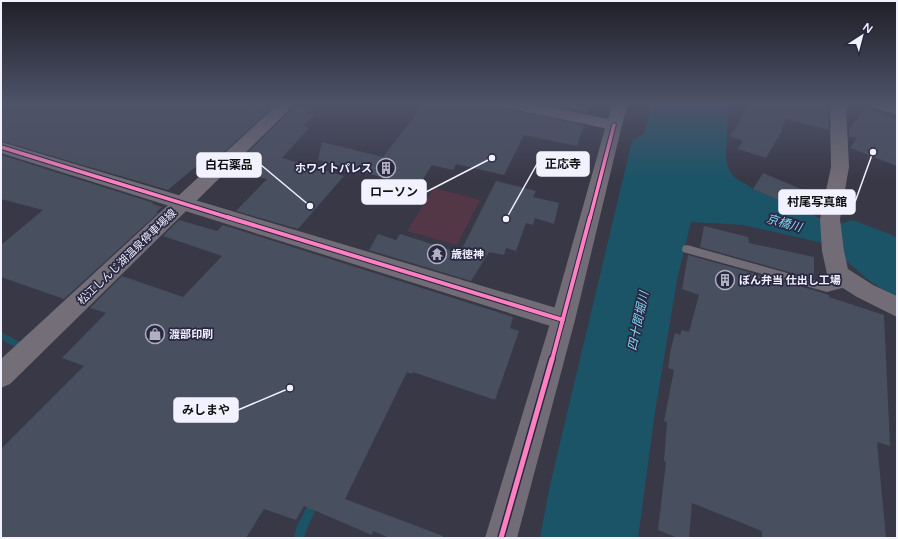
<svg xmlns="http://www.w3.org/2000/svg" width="898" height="539" font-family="'Varela Round','Noto Sans JP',sans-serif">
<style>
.green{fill:#533747}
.water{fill:#1c5467}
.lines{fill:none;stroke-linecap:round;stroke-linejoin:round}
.stream{fill:#1c5467;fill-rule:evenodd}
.building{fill:#484f5e}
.service{fill:#716c75;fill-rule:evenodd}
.minor{fill:#716c75;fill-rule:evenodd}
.tertiary{fill:#716c75;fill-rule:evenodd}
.secondary{fill:#746e79;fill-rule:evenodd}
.cycleway-far2-casing{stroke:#292842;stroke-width:5.5}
.cycleway-far1-casing{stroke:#292842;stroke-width:6}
.cycleway-casing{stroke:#292842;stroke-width:8}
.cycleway-far2{stroke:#ff80c0;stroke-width:3.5}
.cycleway-far1{stroke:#ff80c0;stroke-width:4}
.cycleway{stroke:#ff80c0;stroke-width:5}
.labels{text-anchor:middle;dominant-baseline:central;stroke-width:3.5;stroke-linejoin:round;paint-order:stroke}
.poi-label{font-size:11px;font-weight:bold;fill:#f1f1ff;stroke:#292842;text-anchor:start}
.street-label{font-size:11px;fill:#f1f1ff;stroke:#292842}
.water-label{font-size:12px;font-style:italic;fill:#84daf7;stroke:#292842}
.leader{fill:none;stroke:#f1f1ff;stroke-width:1.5}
.callout-dot{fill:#f1f1ff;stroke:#292842;stroke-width:1.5}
.callout{fill:#f1f1ff;stroke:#f1f1ff;stroke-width:1.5}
.callout-label{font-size:12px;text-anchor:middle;font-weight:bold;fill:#111}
</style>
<rect width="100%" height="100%" fill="#393847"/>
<path class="green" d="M434,188L480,200L457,245L407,231Z"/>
<path class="water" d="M652,104H728L726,159L729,170L734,177L757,191L836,225L853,220L897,237V296L879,287L866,278L843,258L823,243L743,225L691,222L677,280L655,412L638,538H540L550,485L632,141L644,133Z"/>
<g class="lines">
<path class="stream" d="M1,332L20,342L21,344L20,346C14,348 6,342 1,339Z
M314,497L317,499L319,502L306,531L304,538H294L297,526L311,499Z"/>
</g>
<path class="building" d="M1,104H276L210,165L200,163L168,190L1,141Z
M424,104H503L506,108L512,110L584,125L577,146L524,135L504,175L456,164L453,170L432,165L418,187L318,160L322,142L383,157Z
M543,104H591L588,113Z
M746,104H828L829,130L785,119L781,132L766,158L738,149L743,141L730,136L742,117Z
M295,106L310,110L307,113L314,115L303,126L309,128L282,158L344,176L298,229L236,211L267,179L230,170Z
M866,108L897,119V166L850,148L857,138L849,137V129Z
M1,155L154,203L152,204L162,207L156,212L158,213L64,299L1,277V245L43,210L1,199Z
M763,173L815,195L808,213L753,189Z
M496,181L536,191L533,197L559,203L554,224L535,218L533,225L526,223L516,251L506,248L504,255L489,252L471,281L369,250L378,234L396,240L400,234L460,253Z
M179,220L217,231L223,225L513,317L510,328L519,331L495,400L413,372L412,374L407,372L345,499L443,536V538H390L373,531L372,535L304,506L296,520L264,509L246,538H1V449L84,366L62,358L106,313L90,308L122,276L183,297L222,256L163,236Z
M704,226L748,237L749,243L814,257V279L700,247Z
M688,255L813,290L829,295V297L884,315L890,446L877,442L886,538H762V531L692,503L689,538H678L658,530L666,462L664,461L667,422L664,421L674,370L668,368L671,348L675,333L680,335L682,330L689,332L699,295L682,289Z"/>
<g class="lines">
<path class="service" d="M687,245L827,284L849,278L853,279L855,282L853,285L827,292L683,252L682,249L683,246Z"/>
<path class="minor" d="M830,104H846L849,167L840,219L844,251L848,269L873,285L897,296V317L857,297L830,280L827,274L822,251L820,219L831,167Z
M1,142L563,310L571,313L575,320L571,327L563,330L1,153Z"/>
<path class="tertiary" d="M614,120L620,121L622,125L575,320L517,538H485L551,320L606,125L608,121Z"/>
<path class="secondary" d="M278,104H295L10,384L1,388V359Z
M504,104H536L608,119L612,104H628L622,125L620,129L614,130L512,109L506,107Z
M869,104L897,105V115L871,107Z"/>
<g class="cycleway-far2-casing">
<path id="cycleway-far2" d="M1,147L230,218
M590,218L614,125"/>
</g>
<g class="cycleway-far1-casing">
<path id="cycleway-far1" d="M227,217L563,320
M552,360L590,217"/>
</g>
<g class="cycleway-casing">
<path id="cycleway" d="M501,538L552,359"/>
</g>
<use href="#cycleway-far2" class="cycleway-far2"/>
<use href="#cycleway-far1" class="cycleway-far1"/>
<use href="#cycleway" class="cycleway"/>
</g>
<linearGradient id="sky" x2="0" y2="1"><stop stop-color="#1f1f27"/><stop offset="0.58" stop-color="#4e5369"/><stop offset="1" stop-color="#4e5369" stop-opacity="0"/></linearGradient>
<rect width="898" height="179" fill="url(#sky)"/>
<defs>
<g id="building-ring" transform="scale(1)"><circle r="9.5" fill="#292842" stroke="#b1b0bf" stroke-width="1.5"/><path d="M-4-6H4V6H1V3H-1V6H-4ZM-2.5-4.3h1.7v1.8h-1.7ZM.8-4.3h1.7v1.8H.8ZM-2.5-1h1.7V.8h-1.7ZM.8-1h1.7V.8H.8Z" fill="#b1b0bf"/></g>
<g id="temple-ring" transform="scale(1)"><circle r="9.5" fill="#292842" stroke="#b1b0bf" stroke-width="1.5"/><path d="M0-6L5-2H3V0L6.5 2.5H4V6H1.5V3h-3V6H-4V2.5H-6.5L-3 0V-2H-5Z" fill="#b1b0bf"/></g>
<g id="shop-ring" transform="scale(1)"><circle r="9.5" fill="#292842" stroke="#b1b0bf" stroke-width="1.5"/><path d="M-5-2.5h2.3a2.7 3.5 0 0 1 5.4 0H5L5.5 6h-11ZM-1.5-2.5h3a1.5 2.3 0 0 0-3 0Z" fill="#b1b0bf"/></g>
</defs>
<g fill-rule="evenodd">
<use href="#building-ring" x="386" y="168"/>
<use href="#temple-ring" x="437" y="254"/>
<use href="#building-ring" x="725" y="280"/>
<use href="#shop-ring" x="155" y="334"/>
</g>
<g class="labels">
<g class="poi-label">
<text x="372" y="168" text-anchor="end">ホワイトパレス</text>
<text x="451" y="254">歳徳神</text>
<text x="739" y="280">ぼん弁当 仕出し工場</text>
<text x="169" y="334">渡部印刷</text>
</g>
<g class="street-label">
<text transform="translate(127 257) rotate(-44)">松江しんじ湖温泉停車場線</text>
</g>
<g class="water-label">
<text transform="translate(784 223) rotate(16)">京橋川</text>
<text transform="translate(638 321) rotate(-78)">四十間堀川</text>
</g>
</g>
<path class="leader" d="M506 219L537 164M310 206L261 165M492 158L426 192M873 152L855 202M290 388L238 410"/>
<g class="callout-dot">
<circle cx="506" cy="219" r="4"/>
<circle cx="310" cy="206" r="4"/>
<circle cx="492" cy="158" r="4"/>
<circle cx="873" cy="152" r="4"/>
<circle cx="290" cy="388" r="4"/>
</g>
<g class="callout">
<rect x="537" y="152" width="52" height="24" rx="4"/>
<rect x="197" y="153" width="64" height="24" rx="4"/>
<rect x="362" y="180" width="64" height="24" rx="4"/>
<rect x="779" y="190" width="76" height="24" rx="4"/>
<rect x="174" y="398" width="64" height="24" rx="4"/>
</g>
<g class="callout-label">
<text x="563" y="168">正応寺</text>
<text x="229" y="169">白石薬品</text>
<text x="394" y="196">ローソン</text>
<text x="817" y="206">村尾写真館</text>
<text x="206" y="414">みしまや</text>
</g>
<rect width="898" height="539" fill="none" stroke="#f1f1ff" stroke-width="4"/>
<g transform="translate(862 36) rotate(36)" stroke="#292842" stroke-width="3" paint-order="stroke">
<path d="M0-3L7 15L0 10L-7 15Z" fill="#f1f1ff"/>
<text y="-6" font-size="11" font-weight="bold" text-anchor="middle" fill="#f1f1ff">N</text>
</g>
</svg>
